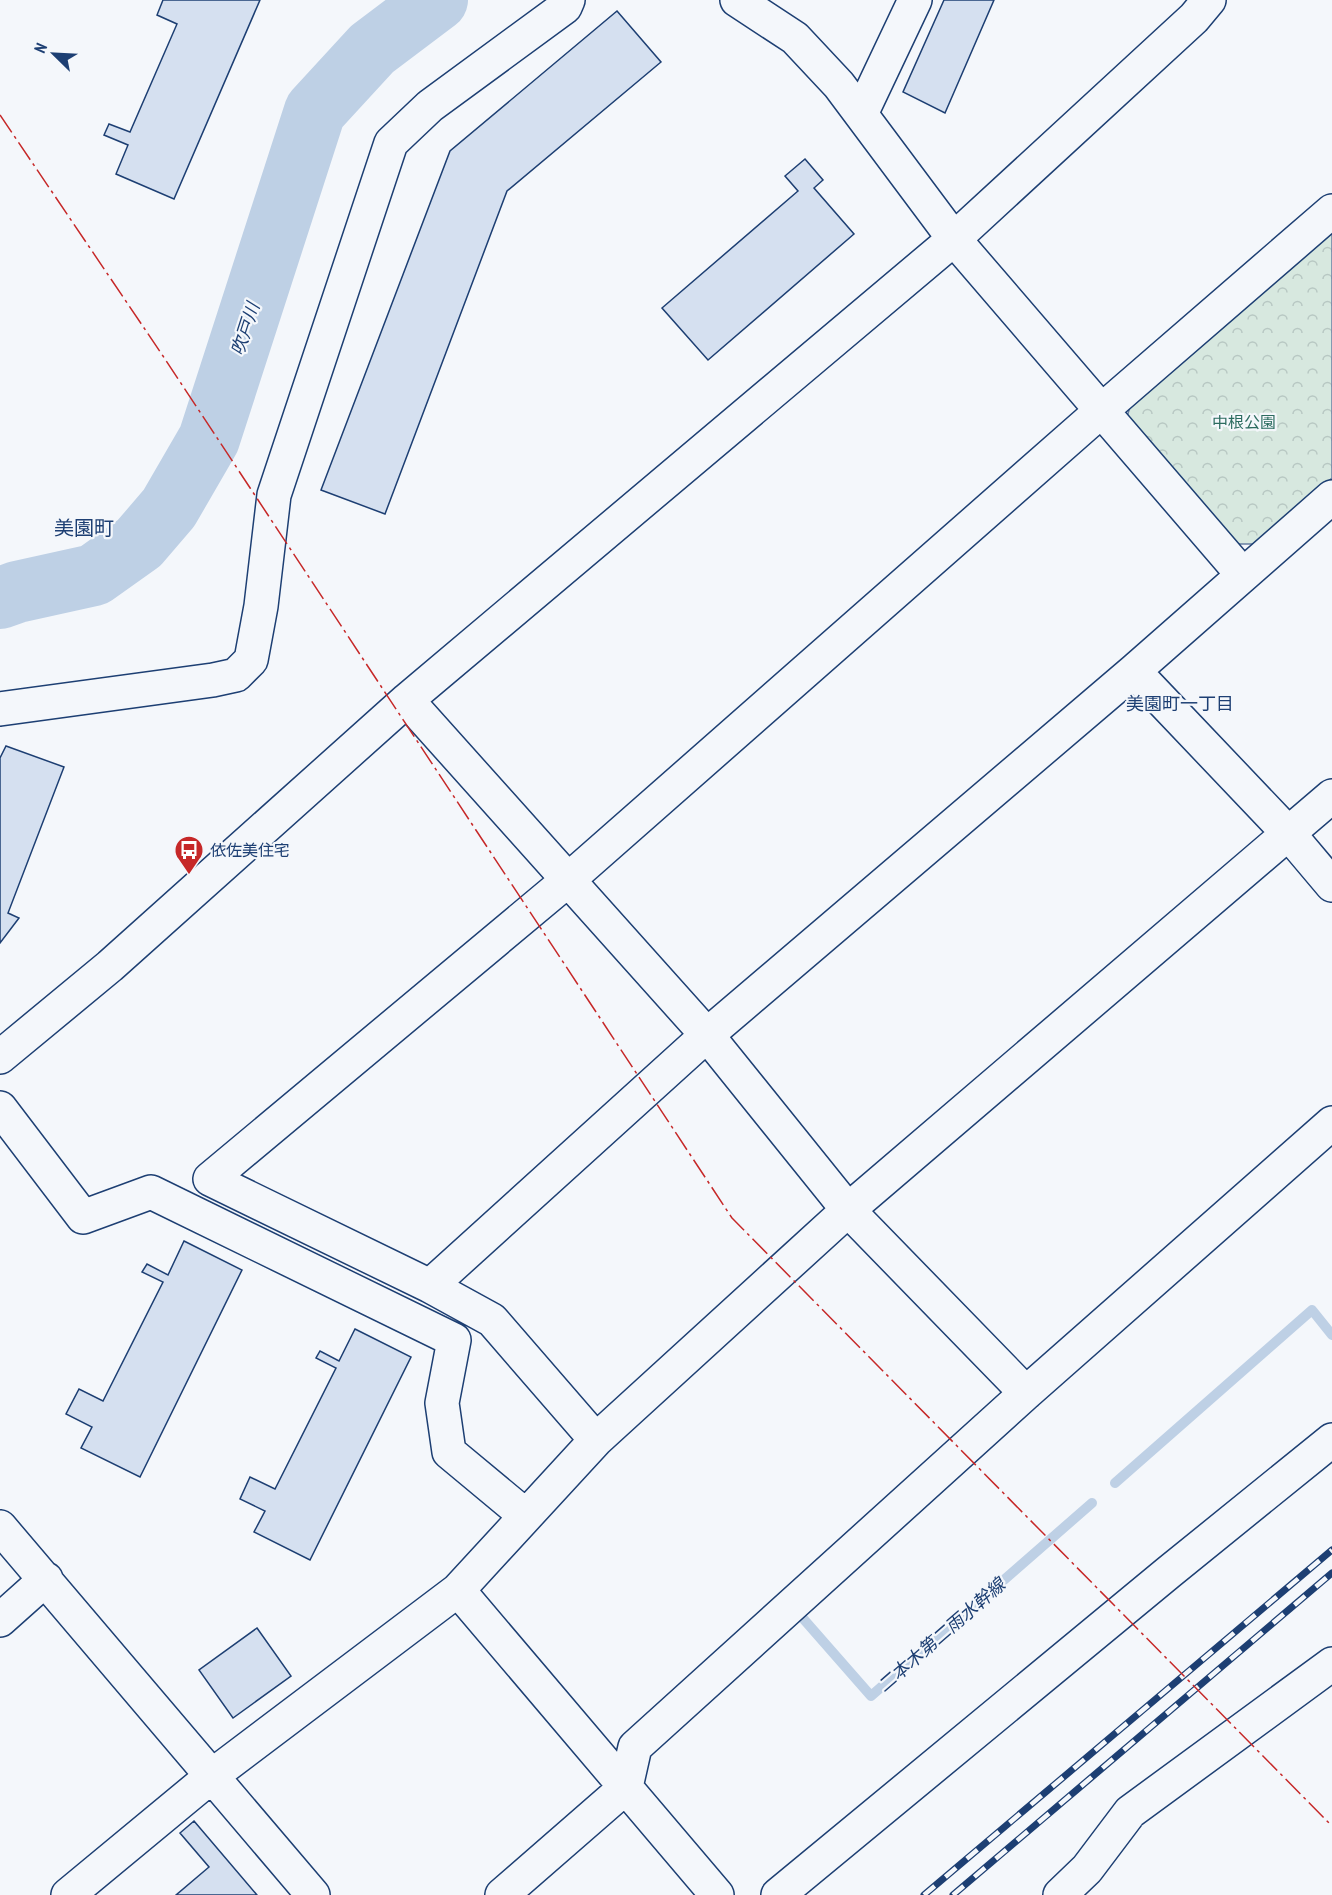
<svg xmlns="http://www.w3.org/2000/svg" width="1332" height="1895" font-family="'PT Sans Narrow','Noto Sans JP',sans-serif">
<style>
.park{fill:url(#park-crowns);stroke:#687fa3;stroke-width:1.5}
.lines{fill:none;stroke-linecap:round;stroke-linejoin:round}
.stream{stroke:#bed0e5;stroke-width:10}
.river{stroke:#bed0e5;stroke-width:62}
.building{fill:#d5e0f0;stroke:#1d3f73;stroke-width:1.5}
.minor-casing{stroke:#1d3f73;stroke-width:36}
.minor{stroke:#f4f7fb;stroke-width:33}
.rail-casing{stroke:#1d3f73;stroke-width:7}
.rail{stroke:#f4f7fb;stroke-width:4.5;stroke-dasharray:14;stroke-linecap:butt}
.power{stroke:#c62828;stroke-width:1.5;stroke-dasharray:21 4.5 3 4.5;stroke-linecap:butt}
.labels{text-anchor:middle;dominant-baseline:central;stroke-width:4.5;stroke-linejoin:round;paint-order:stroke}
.park-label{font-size:16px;fill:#2c6c60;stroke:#f4f7fb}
.poi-label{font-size:16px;fill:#1d3f73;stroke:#f4f7fb;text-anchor:start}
.water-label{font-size:18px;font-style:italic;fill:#1d3f73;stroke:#f4f7fb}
.neighbourhood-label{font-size:18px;fill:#1d3f73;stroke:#f4f7fb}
.quarter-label{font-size:20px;fill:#1d3f73;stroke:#f4f7fb}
</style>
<defs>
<pattern id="park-crowns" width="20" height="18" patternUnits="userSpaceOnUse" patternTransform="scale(1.5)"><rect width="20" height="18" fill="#d7e8df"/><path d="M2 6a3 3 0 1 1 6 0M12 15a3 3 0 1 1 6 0" fill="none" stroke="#b8c8c3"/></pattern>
</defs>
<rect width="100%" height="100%" fill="#f4f7fb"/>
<path class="park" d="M1332,231V478L1255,544H1235L1126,420L1130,407Z"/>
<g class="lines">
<path class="stream" d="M1115,1483L1312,1310L1332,1335
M800,1615L871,1696L1092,1503"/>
<path class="river" d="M0,598L17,592L94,575L139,543L169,508L209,439L315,111L372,49L437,0"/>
</g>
<path class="building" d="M163,0H260L174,199L116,174L128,145L104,135L109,124L130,132L177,24L157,15Z
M944,0H994L945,113L903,92Z
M617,11L661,62L507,191L385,514L321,490L450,151Z
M805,159L823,180L814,188L854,234L708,360L662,308L798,191L785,176Z
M6,746L64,767L8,913L19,918L0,943V758Z
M184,1241L242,1270L140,1477L81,1448L92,1427L66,1414L79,1389L103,1401L163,1282L142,1272L147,1264L168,1275Z
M355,1329L411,1357L310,1560L254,1532L265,1511L240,1499L250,1477L275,1489L336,1368L316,1358L320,1351L339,1361Z
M257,1628L291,1676L233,1718L199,1670Z
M194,1821L257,1895H176L209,1867L180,1833Z"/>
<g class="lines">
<g class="minor-casing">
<path id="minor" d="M737,0L795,38L839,85L954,239L1243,575
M861,114L915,0
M1332,211L1101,411L568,880L210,1179L430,1286L707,1035L1134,671L1332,497
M1134,671L1289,834L1332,885
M407,700L707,1035L848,1210L1026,1393
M0,709L213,680L236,675L251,660L261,606L274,495L391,143L430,106L565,7L568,0
M0,1057L110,966L407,700L954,239L1194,18L1209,0
M0,1108L83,1217L151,1192L454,1340L442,1403L449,1452L526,1516
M430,1286L492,1320L596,1440
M0,1527L313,1895
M458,1590L717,1895
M0,1620L46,1579
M68,1895L213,1775L458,1590L596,1440L848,1210L1332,796
M502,1895L626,1787L635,1747L1026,1393L1332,1123
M778,1895L1169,1572L1332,1440
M1060,1895L1087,1869L1130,1812L1332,1664"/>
</g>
<use href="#minor" class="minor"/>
<g class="rail-casing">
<path id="rail" d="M924,1895L1332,1550
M953,1895L1332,1573"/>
</g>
<use href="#rail" class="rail"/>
<path class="power" d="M0,115L163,356L732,1218L1332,1826"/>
</g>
<defs>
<g id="bus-pin" transform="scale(1.5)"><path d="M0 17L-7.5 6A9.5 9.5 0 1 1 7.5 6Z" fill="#c62828" stroke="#f4f7fb"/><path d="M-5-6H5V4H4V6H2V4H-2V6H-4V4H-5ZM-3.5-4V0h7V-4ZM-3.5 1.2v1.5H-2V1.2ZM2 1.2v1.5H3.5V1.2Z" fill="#fff"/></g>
</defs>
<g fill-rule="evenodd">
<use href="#bus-pin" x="189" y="850"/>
</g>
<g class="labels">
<g class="park-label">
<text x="1244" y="422">中根公園</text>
</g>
<g class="poi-label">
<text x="210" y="850">依佐美住宅</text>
</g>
<g class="water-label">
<text transform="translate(245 329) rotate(-72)">吹戸川</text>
<text transform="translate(941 1635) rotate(-41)">二本木第二雨水幹線</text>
</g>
<g class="neighbourhood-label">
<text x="1180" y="703">美園町一丁目</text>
</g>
<g class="quarter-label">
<text x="84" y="528">美園町</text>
</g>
</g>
<g transform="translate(54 54) rotate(294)" stroke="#f4f7fb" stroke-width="4.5" paint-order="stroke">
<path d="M0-4.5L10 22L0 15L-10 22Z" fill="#1d3f73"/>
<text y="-9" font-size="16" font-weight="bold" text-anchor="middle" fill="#1d3f73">N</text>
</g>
</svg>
